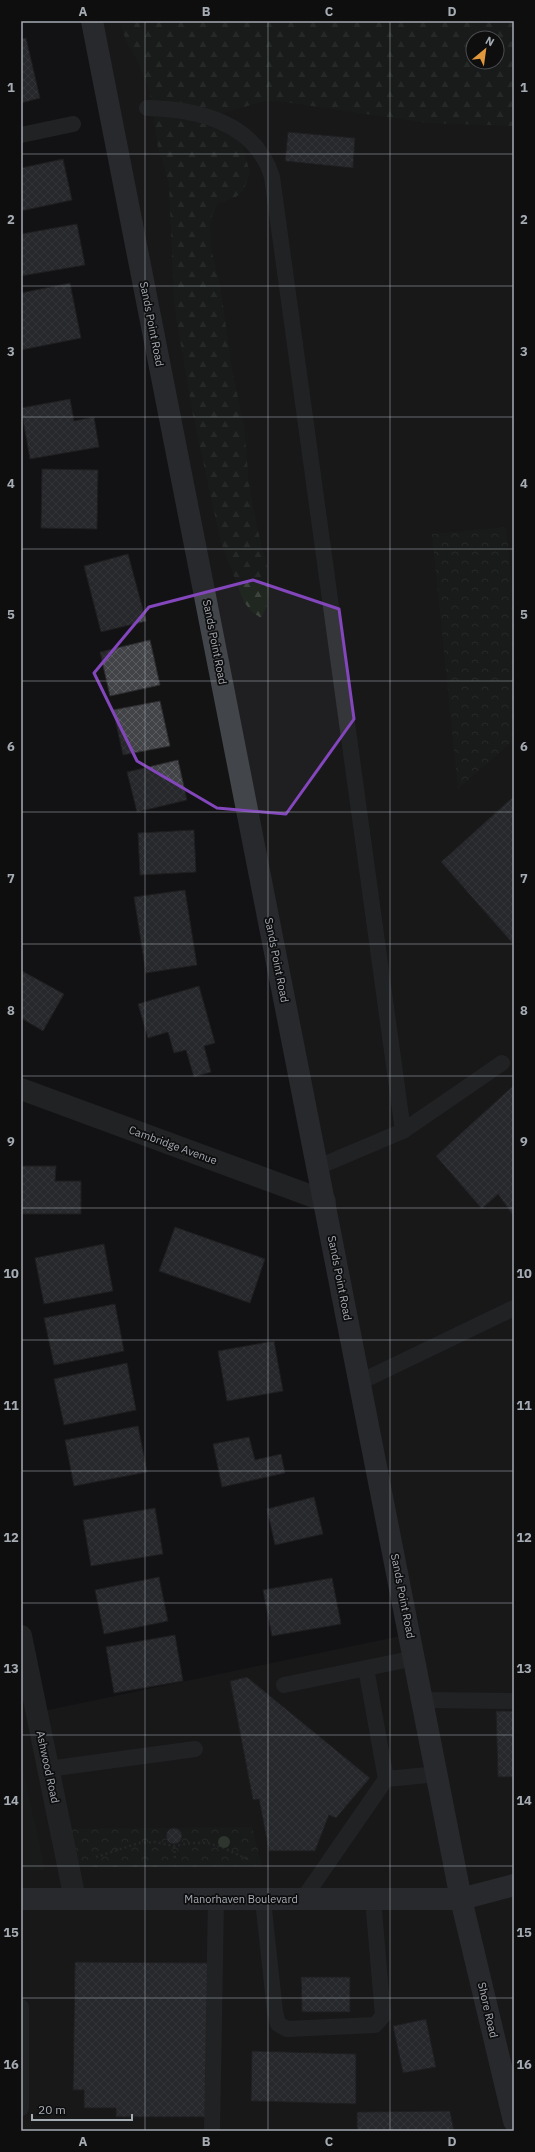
<svg xmlns="http://www.w3.org/2000/svg" width="535" height="2152" font-family="'IBM Plex Sans',sans-serif">
<style>
.built{fill:#1f1f21;fill-rule:evenodd}
.grass{fill:#202720}
.forest{fill:url(#forest-firs);fill-rule:evenodd}
.park{fill:url(#park-crowns)}
.building{fill:url(#building-cross-hatch);stroke:#2d2d30}
.lines{fill:none;stroke-linecap:round;stroke-linejoin:round}
.path{stroke:#3a3d40;stroke-width:2.5;stroke-dasharray:2 3;stroke-linecap:butt}
.lane{stroke:#343639;stroke-width:16}
.street{stroke:#343639;stroke-width:22}
.secondary{stroke:#424549;stroke-width:22}
.tree{fill:#4f5f4e}
.marked{fill:none;stroke:#8446bd;stroke-width:3;stroke-linejoin:round}
.grid{fill:none;stroke:#a6acb4;stroke-width:1;stroke-opacity:0.55}
.labels{text-anchor:middle;dominant-baseline:central;stroke-width:3.5;stroke-linejoin:round;paint-order:stroke}
.street-label{font-size:11px;fill:#a6acb4;stroke:#0e0e0f}
.neatline{fill:none;stroke:#a6acb4;stroke-width:1.5}
.grid-label{font-size:13px;text-anchor:middle;font-weight:bold;fill:#a6acb4}
</style>
<defs>
<pattern id="forest-firs" width="22" height="20" patternUnits="userSpaceOnUse"><rect width="22" height="20" fill="#202720"/><path d="M5 1l3.5 6h-7zM16 11l3.5 6h-7z" fill="#3d443e"/></pattern>
<pattern id="park-crowns" width="20" height="18" patternUnits="userSpaceOnUse"><rect width="20" height="18" fill="#202720"/><path d="M2 6a3 3 0 1 1 6 0M12 15a3 3 0 1 1 6 0" fill="none" stroke="#3d443e"/></pattern>
<pattern id="building-cross-hatch" width="8" height="8" patternUnits="userSpaceOnUse"><rect width="8" height="8" fill="#424347"/><path d="M0 0l8 8M0 8l8-8" fill="none" stroke="#5a5b5f"/></pattern>
</defs>
<rect width="100%" height="100%" fill="#131314"/>
<path class="built" d="M93,21H514V2131H21V1650L34,1713L410,1634ZM473,38H497V62H473Z"/>
<path class="grass" d="M21,1761L45,1870H21Z"/>
<path class="forest" d="M119,21H514V126L428,123L284,102L265,101L220,114L243,148L250,173L243,191L236,197L218,204L212,215L210,226L211,249L220,284L232,370L244,426L249,484L257,527L267,566L269,591L266,608L261,618L252,612L244,602L221,543L192,410L174,304L169,183L158,148L150,94L139,63L127,43ZM473,38H497V62H473Z"/>
<path class="park" d="M506,527L514,606V740L458,789L432,534Z
M252,1827L262,1866L79,1867L68,1829Z"/>
<path class="building" d="M26,38L40,98L21,103V39Z
M288,132L355,138L353,168L285,161Z
M63,159L72,200L21,211V168Z
M77,224L85,265L21,276V234Z
M70,283L81,338L21,350V293Z
M70,399L74,421L94,417L99,447L30,459L21,408Z
M42,469L98,470L97,529L41,528Z
M128,554L146,621L101,632L84,566Z
M150,640L160,685L110,696L100,652Z
M160,701L170,746L123,755L113,710Z
M178,760L187,800L137,812L127,772Z
M514,796V945L441,862Z
M194,830L196,872L140,875L138,833Z
M185,890L197,965L146,973L134,897Z
M22,971L64,994L43,1031L21,1018Z
M199,986L215,1043L204,1046L211,1072L194,1077L186,1050L174,1053L168,1032L148,1038L138,1004Z
M514,1085V1217L498,1194L482,1209L436,1156Z
M21,1166H56L55,1181H81V1214H21Z
M175,1227L265,1259L250,1303L159,1271Z
M104,1244L113,1291L44,1304L35,1258Z
M115,1304L124,1351L54,1365L44,1318Z
M274,1341L283,1391L227,1401L218,1351Z
M127,1363L136,1410L64,1425L54,1379Z
M138,1426L147,1472L74,1486L65,1440Z
M249,1437L255,1460L281,1454L285,1473L222,1487L213,1444Z
M314,1497L323,1534L275,1545L267,1509Z
M155,1508L163,1554L91,1566L83,1520Z
M159,1577L168,1621L104,1634L95,1590Z
M332,1578L341,1624L272,1636L263,1590Z
M175,1635L183,1681L114,1693L106,1647Z
M247,1677L370,1778L336,1818L329,1815L315,1851H269L259,1799L253,1800L230,1681Z
M496,1711H514V1777H498Z
M166 1836a8 8 0 1 1 16 0a8 8 0 1 1-16 0Z
M75,1962L208,1963L206,2117H116V2108H84V2090H73Z
M301,1977H350V2012H302Z
M426,2019L436,2067L403,2073L393,2026Z
M252,2051L356,2054V2104L251,2101Z
M450,2111L454,2131H357V2112Z"/>
<g class="lines">
<path class="path" d="M174,1846L175,1860
M96,1857L139,1843L155,1842L174,1846L191,1843H208L224,1848L249,1860"/>
<path class="lane" d="M147,108C198,109 256,123 272,177L403,1131
M21,135L73,124
M318,1167L403,1131L502,1063
M360,1382L514,1308
M284,1685L415,1658
M423,1700L514,1701
M48,1769L195,1749
M386,1779L438,1774
M303,1899L386,1779L366,1668
M263,1900L275,2012L278,2024L287,2029L375,2025L383,2016L373,1899
M21,2007V2108
M212,2131L216,1900"/>
<path class="street" d="M21,1089L325,1201
M21,1636L75,1899"/>
<path class="secondary" d="M92,21L461,1899L514,2121
M21,1899H461L514,1885"/>
</g>
<circle class="tree" cx="224" cy="1842" r="6"/>
<path d="M0 0H535V2152H0ZM253,580L339,609L354,719L286,814L217,808L137,761L94,673L149,607Z" fill="#131314" fill-opacity=".55" fill-rule="evenodd"/>
<path class="marked" d="M253,580L339,609L354,719L286,814L217,808L137,761L94,673L149,607Z"/>
<path class="grid" d="M145,21V2131M268,21V2131M390,21V2131M21,154H514M21,286H514M21,417H514M21,549H514M21,681H514M21,812H514M21,944H514M21,1076H514M21,1208H514M21,1340H514M21,1471H514M21,1603H514M21,1735H514M21,1866H514M21,1998H514"/>
<g class="labels">
<g class="street-label">
<text transform="translate(152 324) rotate(79)">Sands Point Road</text>
<text transform="translate(215 642) rotate(79)">Sands Point Road</text>
<text transform="translate(277 960) rotate(79)">Sands Point Road</text>
<text transform="translate(173 1145) rotate(20)">Cambridge Avenue</text>
<text transform="translate(340 1278) rotate(79)">Sands Point Road</text>
<text transform="translate(403 1596) rotate(79)">Sands Point Road</text>
<text transform="translate(48 1767) rotate(78)">Ashwood Road</text>
<text x="241" y="1899">Manorhaven Boulevard</text>
<text transform="translate(488 2010) rotate(77)">Shore Road</text>
</g>
</g>
<rect width="535" height="2152" fill="none" stroke="#0e0e0f" stroke-width="44"/>
<g transform="translate(485 50) rotate(29)"><circle r="19" fill="#0e0e0f" stroke="#4b4d51"/>
<path d="M0-3L7 15L0 10L-7 15Z" fill="#e3973c"/>
<text y="-6" font-size="11" font-weight="bold" text-anchor="middle" fill="#a6acb4">N</text>
</g>
<path d="M32 2114v6h100v-6" fill="none" stroke="#a6acb4" stroke-width="2"/>
<text x="38" y="2114" font-size="12" fill="#a6acb4" stroke="#0e0e0f" stroke-width="3" paint-order="stroke">20 m</text>
<rect x="22" y="22" width="491" height="2108" class="neatline"/>
<g class="grid-label">
<text x="83" y="16">A</text>
<text x="206" y="16">B</text>
<text x="329" y="16">C</text>
<text x="452" y="16">D</text>
<text x="11" y="92">1</text>
<text x="524" y="92">1</text>
<text x="11" y="224">2</text>
<text x="524" y="224">2</text>
<text x="11" y="356">3</text>
<text x="524" y="356">3</text>
<text x="11" y="488">4</text>
<text x="524" y="488">4</text>
<text x="11" y="619">5</text>
<text x="524" y="619">5</text>
<text x="11" y="751">6</text>
<text x="524" y="751">6</text>
<text x="11" y="883">7</text>
<text x="524" y="883">7</text>
<text x="11" y="1015">8</text>
<text x="524" y="1015">8</text>
<text x="11" y="1146">9</text>
<text x="524" y="1146">9</text>
<text x="11" y="1278">10</text>
<text x="524" y="1278">10</text>
<text x="11" y="1410">11</text>
<text x="524" y="1410">11</text>
<text x="11" y="1542">12</text>
<text x="524" y="1542">12</text>
<text x="11" y="1673">13</text>
<text x="524" y="1673">13</text>
<text x="11" y="1805">14</text>
<text x="524" y="1805">14</text>
<text x="11" y="1937">15</text>
<text x="524" y="1937">15</text>
<text x="11" y="2069">16</text>
<text x="524" y="2069">16</text>
<text x="83" y="2146">A</text>
<text x="206" y="2146">B</text>
<text x="329" y="2146">C</text>
<text x="452" y="2146">D</text>
</g>
</svg>
